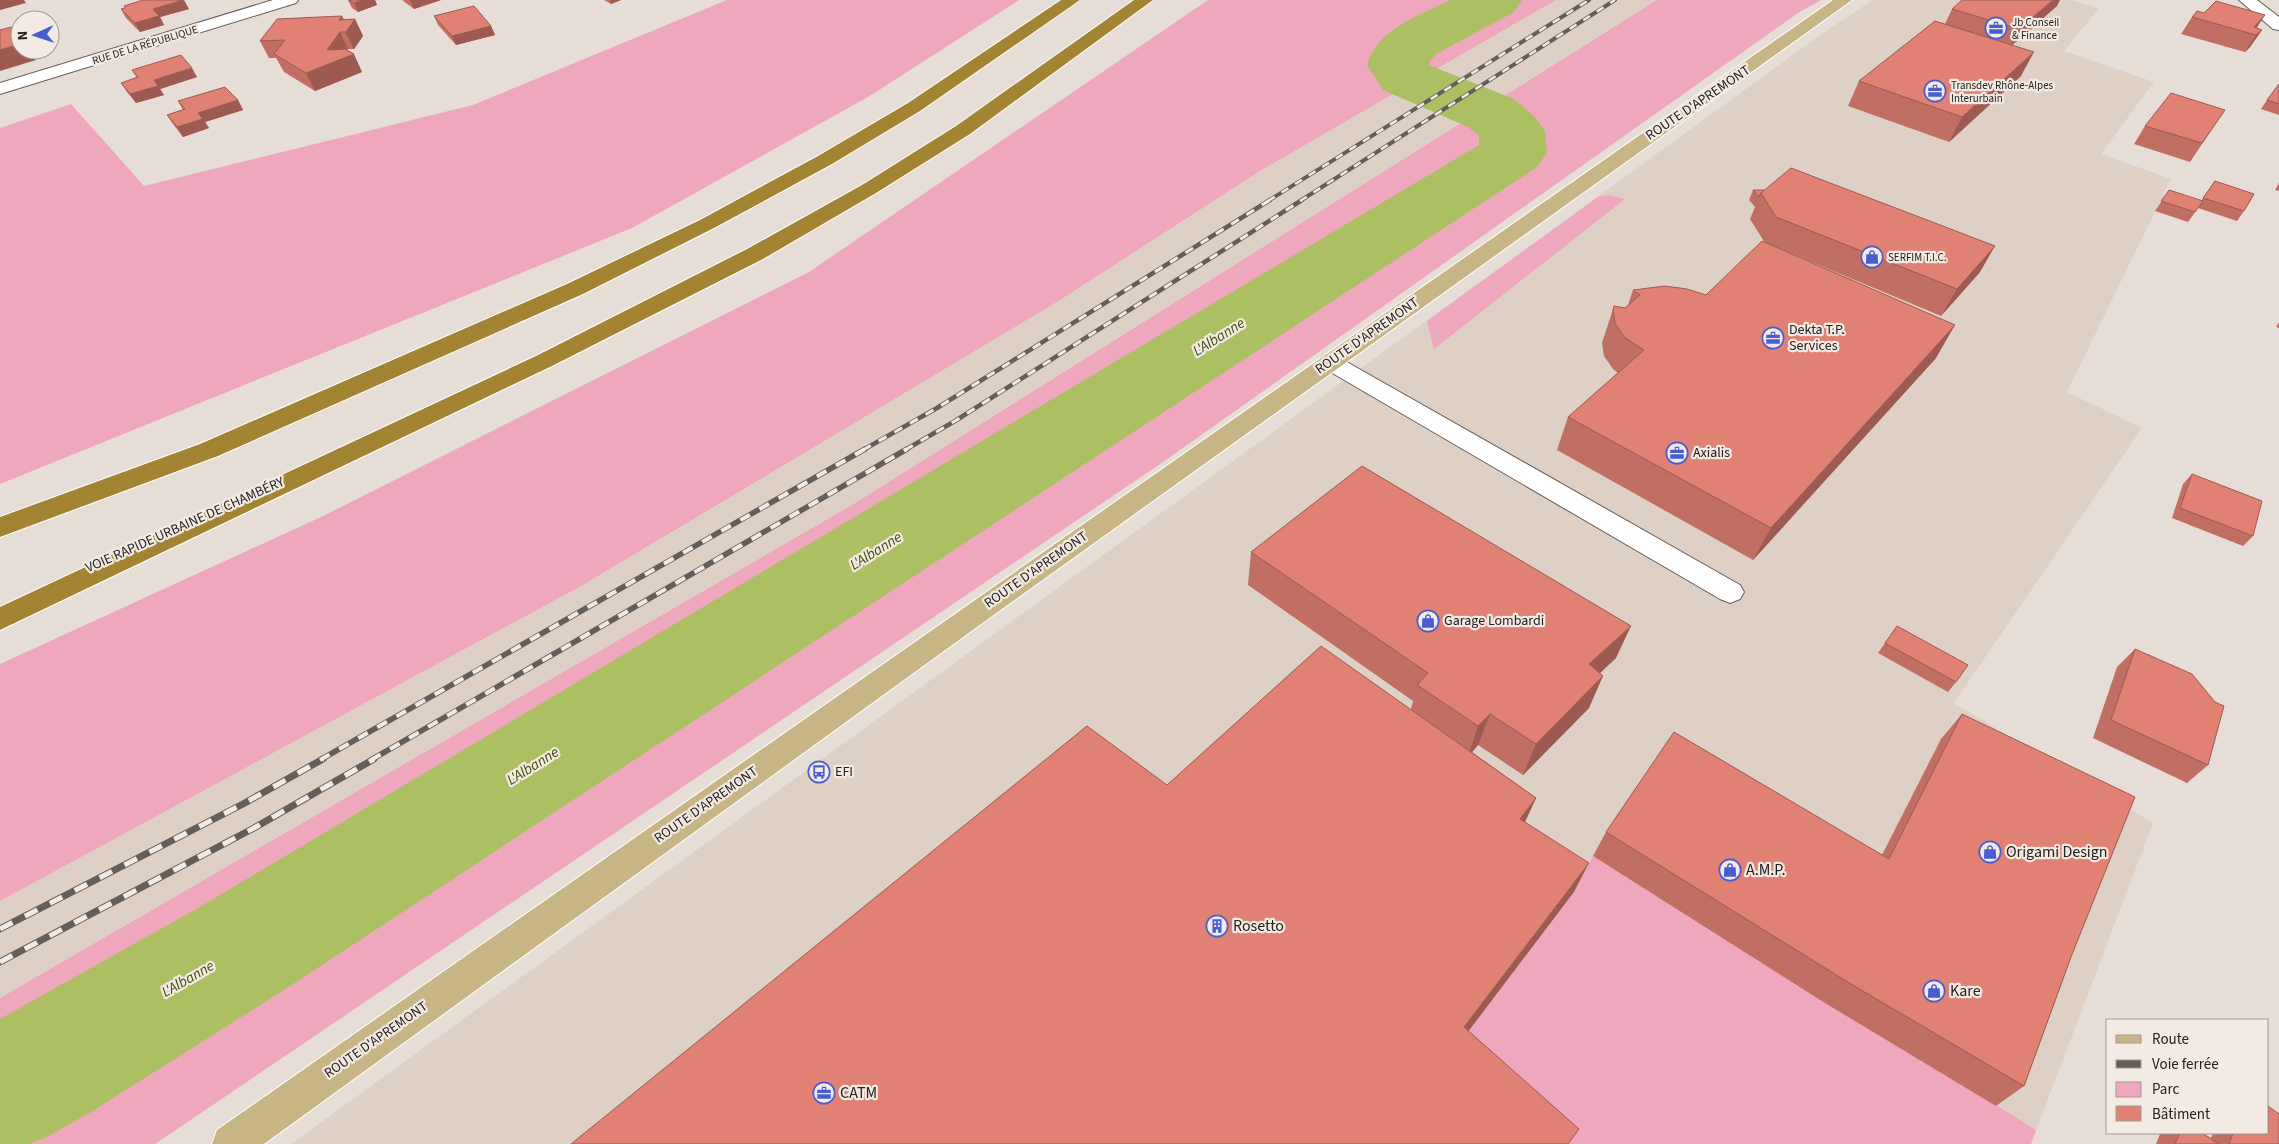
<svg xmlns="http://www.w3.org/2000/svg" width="2279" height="1144" font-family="'Source Sans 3',sans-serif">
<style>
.built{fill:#dfd0c6}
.green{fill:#eea7bc}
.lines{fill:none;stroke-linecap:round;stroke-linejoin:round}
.river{fill:#adbf63;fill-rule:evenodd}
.minor-casing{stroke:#655d58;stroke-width:2}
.major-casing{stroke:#fff;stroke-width:2}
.highway-casing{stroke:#fff;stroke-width:2}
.minor{fill:#fff;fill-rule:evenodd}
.major{fill:#c7b585;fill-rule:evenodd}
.highway{fill:#a28433;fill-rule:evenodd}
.rail-far3-casing{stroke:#635e5a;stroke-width:4}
.rail-far2-casing{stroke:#635e5a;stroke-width:4.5}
.rail-far1-casing{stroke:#635e5a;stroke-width:5.5}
.rail-casing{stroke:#635e5a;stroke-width:7}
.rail-far3{stroke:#f3eae4;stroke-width:2.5;stroke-dasharray:8;stroke-linecap:butt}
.rail-far2{stroke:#f3eae4;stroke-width:3;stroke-dasharray:9;stroke-linecap:butt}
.rail-far1{stroke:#f3eae4;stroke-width:4;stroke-dasharray:11;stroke-linecap:butt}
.rail{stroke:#f3eae4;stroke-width:5;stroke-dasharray:14;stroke-linecap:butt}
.wall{fill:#c16f63}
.shaded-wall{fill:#9d5a50}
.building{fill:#e08173;stroke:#9d5a50}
.labels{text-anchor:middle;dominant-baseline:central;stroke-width:4.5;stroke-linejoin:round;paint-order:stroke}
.far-poi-label{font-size:11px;fill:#23201e;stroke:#f3eae4;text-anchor:start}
.far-street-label{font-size:11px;fill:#23201e;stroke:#f3eae4}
.street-label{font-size:14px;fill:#23201e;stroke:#f3eae4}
.poi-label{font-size:14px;fill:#23201e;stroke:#f3eae4;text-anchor:start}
.water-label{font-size:15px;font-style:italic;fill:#434d06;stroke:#f3eae4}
.near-poi-label{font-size:16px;fill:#23201e;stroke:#f3eae4;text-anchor:start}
</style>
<rect width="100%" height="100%" fill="#e6ddd7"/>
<path class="built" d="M1556,0H1657L852,505L0,998V901L583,585L1057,302L1260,171Z
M1873,0H2071L2099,8L2064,51L2154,82L2101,154L2171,179L2067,392L2142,428L1954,703L2153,823L2031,1144H291L1830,28Z"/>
<path class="green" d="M727,0H1019L868,97L632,228L0,484V128L71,104L144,186L473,105Z
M1208,0H1556L1260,171L1057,302L583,585L0,901V664L321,517L809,272Z
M1657,0H1821L1798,13L1163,462L155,1144H0V998L852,505Z
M1609,195L1625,199L1434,349L1427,321L1598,197Z
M1593,856L2036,1130L2031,1144H1553L1452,1053L1574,892Z"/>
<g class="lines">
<path class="river" d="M1450,0H1522L1514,12L1438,53L1430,60L1429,65L1514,99L1535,117L1545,131L1547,153L1537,167L284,990L91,1112L47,1137L29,1144H0V1019L198,908L1479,145V136L1468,127L1383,90L1367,65C1378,28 1419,16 1450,0Z"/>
<g class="minor-casing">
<path id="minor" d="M273,0H298L296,3L0,94V83Z
M2239,0H2257L2279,17V30L2273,29Z
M1330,355L1338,357L1740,585L1744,592L1740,599L1730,603L1720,599L1322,367L1318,362L1322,357Z"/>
</g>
<g class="major-casing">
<path id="major" d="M1833,0H1852L988,619L264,1144H212L217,1130Z"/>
</g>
<g class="highway-casing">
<path id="highway" d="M1061,0H1080L920,111L832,164L714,228L583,294L218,456L0,537V517L200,444L567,284L700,220L818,156L908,103Z
M1134,0H1153L970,134L876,193L763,259L552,366L0,630V607L536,356L747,249L862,185L956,126Z"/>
</g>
<use href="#minor" class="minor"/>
<use href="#major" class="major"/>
<use href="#highway" class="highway"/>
<g class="rail-far3-casing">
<path id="rail-far3" d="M1268,201L1589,0
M1300,201L1615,0"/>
</g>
<g class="rail-far2-casing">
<path id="rail-far2" d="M863,450L937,408L1270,200
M905,450L955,421L1302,200"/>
</g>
<g class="rail-far1-casing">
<path id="rail-far1" d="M320,760L865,449
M371,760L907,449"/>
</g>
<g class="rail-casing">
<path id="rail" d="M0,929L243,804L323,759
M0,962L254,828L374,759"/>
</g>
<use href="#rail-far3" class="rail-far3"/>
<use href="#rail-far2" class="rail-far2"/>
<use href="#rail-far1" class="rail-far1"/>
<use href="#rail" class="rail"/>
</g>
<path class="wall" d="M348,0H375L377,5L358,12L352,8Z
M402,0H441L414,9Z
M604,0H621L611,4Z
M2057,6L2012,45L2021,76L1949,142L1848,106L1859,81L1945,24L1952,9Z
M121,9H189L160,17L164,25L140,32L126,18Z
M2204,13L2256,28L2262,30L2250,47L2245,52L2181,34L2192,17Z
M342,16L344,20L355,19L363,36L354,49H348L347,50L362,72L315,91L284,72L276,58H269L260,41Z
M434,16L491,26L495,35L456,45L438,25Z
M132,70L197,77L160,89L164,95L136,103L127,92L121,83L137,78Z
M2279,84V115L2261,109L2267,100Z
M238,100L243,110L205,122L209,128L183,137L173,124L167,115L183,110L178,101Z
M2225,110L2190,162L2134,144L2145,126Z
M2215,181L2244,211L2237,221L2198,208L2188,222L2155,211L2169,190L2201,201Z
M2279,183V191L2275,190Z
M1753,190L1980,272L1941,316L1771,245L1936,358L1753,560L1557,450L1568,417L1618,373L1613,369L1604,356L1602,343L1614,306L1625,308L1628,305L1633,290L1706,295L1765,243L1750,219L1755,207L1749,200Z
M2279,322V328L2276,327Z
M2192,474L2253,536L2243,546L2172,518L2183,484Z
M1251,552L1616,658L1600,673L1589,708L1523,775L1478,745L1472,752L1536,798L1525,822L1574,892L1411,709L1413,701L1248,585Z
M1897,626L1956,682L1948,692L1878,653Z
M2135,649L2208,765L2187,783L2093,738L2117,667Z
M1962,714L2071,957L2024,1086L1996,1106L1825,1003L1593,856L1606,832L1882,855L1941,739Z
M2163,1133H2202L2211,1138L2213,1133H2268L2279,1144H2156L2160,1134Z"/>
<path class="shaded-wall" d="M0,0H24L26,3L0,10Z
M184,0L189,9L160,17L164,25L140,32L135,23L153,9Z
M363,0H375L377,5L358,12L354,3Z
M410,0H441L414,9Z
M610,0H621L611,4Z
M2053,0H2060L2057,6L2010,47L2019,29Z
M2265,15L2254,32V27Z
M342,16L348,29L355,19L363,36L354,49L339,20Z
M491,26L495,35L456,45L452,36Z
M2262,30L2250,47L2245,52L2256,35Z
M340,32L348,49L341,59L354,54L362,72L315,91L306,73Z
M20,44V50H38L41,55L35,57L36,60L0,71V50Z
M2034,52L2021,76L1949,142L1962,117Z
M192,68L197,77L160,89L164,95L136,103L130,94L154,80Z
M238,100L243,110L205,122L209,128L183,137L177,127L198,113Z
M1995,246L1980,272L1941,316L1957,289Z
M1955,325L1936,358L1753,560L1771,528Z
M1631,626L1616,658L1575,696L1589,664Z
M1603,676L1589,708L1523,775L1536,744Z
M1490,714L1478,745L1468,757L1478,726Z
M1536,798L1522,828L1520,819Z
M1589,863L1574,892L1452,1053L1464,1027Z"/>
<path class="building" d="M143,0H183L153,9L159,16L135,23L121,9L125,8L124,6Z
M349,0H363L354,3Z
M1962,0H2053L2019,29L1952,9Z
M2216,1L2265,15L2254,27L2262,30L2256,35L2192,17L2197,11L2204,13Z
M474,6L491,26L452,36L434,16Z
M342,16L339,20L355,19L346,32H340L327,50L345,49L354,54L306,73L274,54L285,40L260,41L277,19Z
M1935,21L2034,52L1962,117L1859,81Z
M11,27L13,29L20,27V44L0,50V30Z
M181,55L192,68L154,80L158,86L130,94L121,83L138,77L132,70Z
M2279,84V104L2267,100Z
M225,87L238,100L198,113L203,119L177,127L167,115L185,109L178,101Z
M2171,93L2225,110L2202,143L2145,126Z
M1791,168L1995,246L1957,289L1776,217L1761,193Z
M2215,181L2254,194L2244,211L2203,198Z
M1753,190H1764L1761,193L1759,197Z
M2169,190L2203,201L2195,212L2161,201Z
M1762,241L1955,325L1771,528L1568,417L1644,350L1624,337L1615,323L1613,310L1614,306L1625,308L1640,295L1633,290L1665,286L1687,289L1706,295Z
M1362,466L1631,626L1589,664L1603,676L1536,744L1490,714L1478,726L1417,685L1428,673L1251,552Z
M2192,474L2262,501L2253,536L2180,508Z
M1897,626L1968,665L1956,682L1885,643Z
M1321,646L1536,798L1520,819L1589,863L1464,1027L1579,1129L1568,1144H571L1087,726L1167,785Z
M2135,649L2192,674L2215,702L2224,706L2208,765L2111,720Z
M1962,714L2135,797L2071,957L2024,1086L1846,981L1606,832L1674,732L1889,859Z
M2268,1106L2279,1114V1144H2229L2233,1133H2268Z
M2180,1133H2202L2219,1144H2175Z"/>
<defs>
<g id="office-ring" transform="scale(1.125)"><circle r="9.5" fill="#f3eae4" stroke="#495dd2" stroke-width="1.5"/><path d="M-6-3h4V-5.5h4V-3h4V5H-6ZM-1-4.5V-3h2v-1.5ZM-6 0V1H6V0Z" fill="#495dd2"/></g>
<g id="shop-ring" transform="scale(1.125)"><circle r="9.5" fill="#f3eae4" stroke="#495dd2" stroke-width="1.5"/><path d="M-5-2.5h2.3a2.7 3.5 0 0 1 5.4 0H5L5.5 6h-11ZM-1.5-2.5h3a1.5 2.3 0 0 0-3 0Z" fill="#495dd2"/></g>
<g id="bus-ring" transform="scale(1.125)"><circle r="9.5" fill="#f3eae4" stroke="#495dd2" stroke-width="1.5"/><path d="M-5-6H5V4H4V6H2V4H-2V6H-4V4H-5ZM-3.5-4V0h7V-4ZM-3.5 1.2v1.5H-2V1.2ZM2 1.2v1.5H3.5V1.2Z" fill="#495dd2"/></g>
<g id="building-ring" transform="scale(1.125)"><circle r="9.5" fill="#f3eae4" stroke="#495dd2" stroke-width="1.5"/><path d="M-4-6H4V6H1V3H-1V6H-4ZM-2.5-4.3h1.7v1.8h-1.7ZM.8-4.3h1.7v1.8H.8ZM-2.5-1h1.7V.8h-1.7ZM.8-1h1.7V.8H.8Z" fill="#495dd2"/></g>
</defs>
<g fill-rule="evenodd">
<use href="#office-ring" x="1996" y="28"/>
<use href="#office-ring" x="1935" y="91"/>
<use href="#shop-ring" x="1872" y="257"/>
<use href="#office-ring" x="1773" y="338"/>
<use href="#office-ring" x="1677" y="453"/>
<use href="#shop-ring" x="1428" y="621"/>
<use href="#bus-ring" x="819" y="772"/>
<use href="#shop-ring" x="1990" y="852"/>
<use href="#shop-ring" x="1730" y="870"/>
<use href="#building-ring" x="1217" y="926"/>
<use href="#shop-ring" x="1934" y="991"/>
<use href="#office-ring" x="824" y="1093"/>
</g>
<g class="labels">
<g class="far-poi-label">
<text x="2012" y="22">Jb Conseil<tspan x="2012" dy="13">&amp; Finance</tspan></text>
<text x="1951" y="85">Transdev Rhône-Alpes<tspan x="1951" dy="13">Interurbain</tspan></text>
<text x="1888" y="257">SERFIM T.I.C.</text>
</g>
<g class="far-street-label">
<text transform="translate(145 45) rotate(-17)">RUE DE LA RÉPUBLIQUE</text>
</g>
<g class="street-label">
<text transform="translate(1698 103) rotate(-34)">ROUTE D'APREMONT</text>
<text transform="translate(1367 336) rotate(-35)">ROUTE D'APREMONT</text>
<text transform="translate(185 525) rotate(-24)">VOIE RAPIDE URBAINE DE CHAMBÉRY</text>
<text transform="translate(1036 570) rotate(-35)">ROUTE D'APREMONT</text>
<text transform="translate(706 805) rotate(-35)">ROUTE D'APREMONT</text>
<text transform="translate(376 1040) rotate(-35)">ROUTE D'APREMONT</text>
</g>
<g class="poi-label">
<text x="1789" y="330">Dekta T.P.<tspan x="1789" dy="16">Services</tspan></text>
<text x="1693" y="453">Axialis</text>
<text x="1444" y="621">Garage Lombardi</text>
<text x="835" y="772">EFI</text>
</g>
<g class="water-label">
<text transform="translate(1219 337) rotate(-32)">L'Albanne</text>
<text transform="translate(876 551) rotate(-32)">L'Albanne</text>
<text transform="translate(533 766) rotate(-32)">L'Albanne</text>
<text transform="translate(188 979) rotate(-30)">L'Albanne</text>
</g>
<g class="near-poi-label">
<text x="2006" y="852">Origami Design</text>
<text x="1746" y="870">A.M.P.</text>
<text x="1233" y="926">Rosetto</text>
<text x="1950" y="991">Kare</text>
<text x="840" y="1093">CATM</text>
</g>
</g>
<rect x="2106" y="1019" width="162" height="115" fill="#f3eae4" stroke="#a09995"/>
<rect x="2116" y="1035" width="25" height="8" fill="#c7b585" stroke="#a09995"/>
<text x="2152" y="1044" font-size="15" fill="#23201e">Route</text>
<rect x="2116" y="1060" width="25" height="8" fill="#635e5a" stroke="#a09995"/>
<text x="2152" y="1069" font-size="15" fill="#23201e">Voie ferrée</text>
<rect x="2116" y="1082" width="25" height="15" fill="#eea7bc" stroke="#a09995"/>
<text x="2152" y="1094" font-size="15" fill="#23201e">Parc</text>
<rect x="2116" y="1106" width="25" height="15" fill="#e08173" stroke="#a09995"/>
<text x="2152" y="1119" font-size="15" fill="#23201e">Bâtiment</text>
<g transform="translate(35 35) rotate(267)"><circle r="24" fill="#f3eae4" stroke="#a09995"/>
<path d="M0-4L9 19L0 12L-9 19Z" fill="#495dd2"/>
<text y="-8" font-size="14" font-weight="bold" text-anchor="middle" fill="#23201e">N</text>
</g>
</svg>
